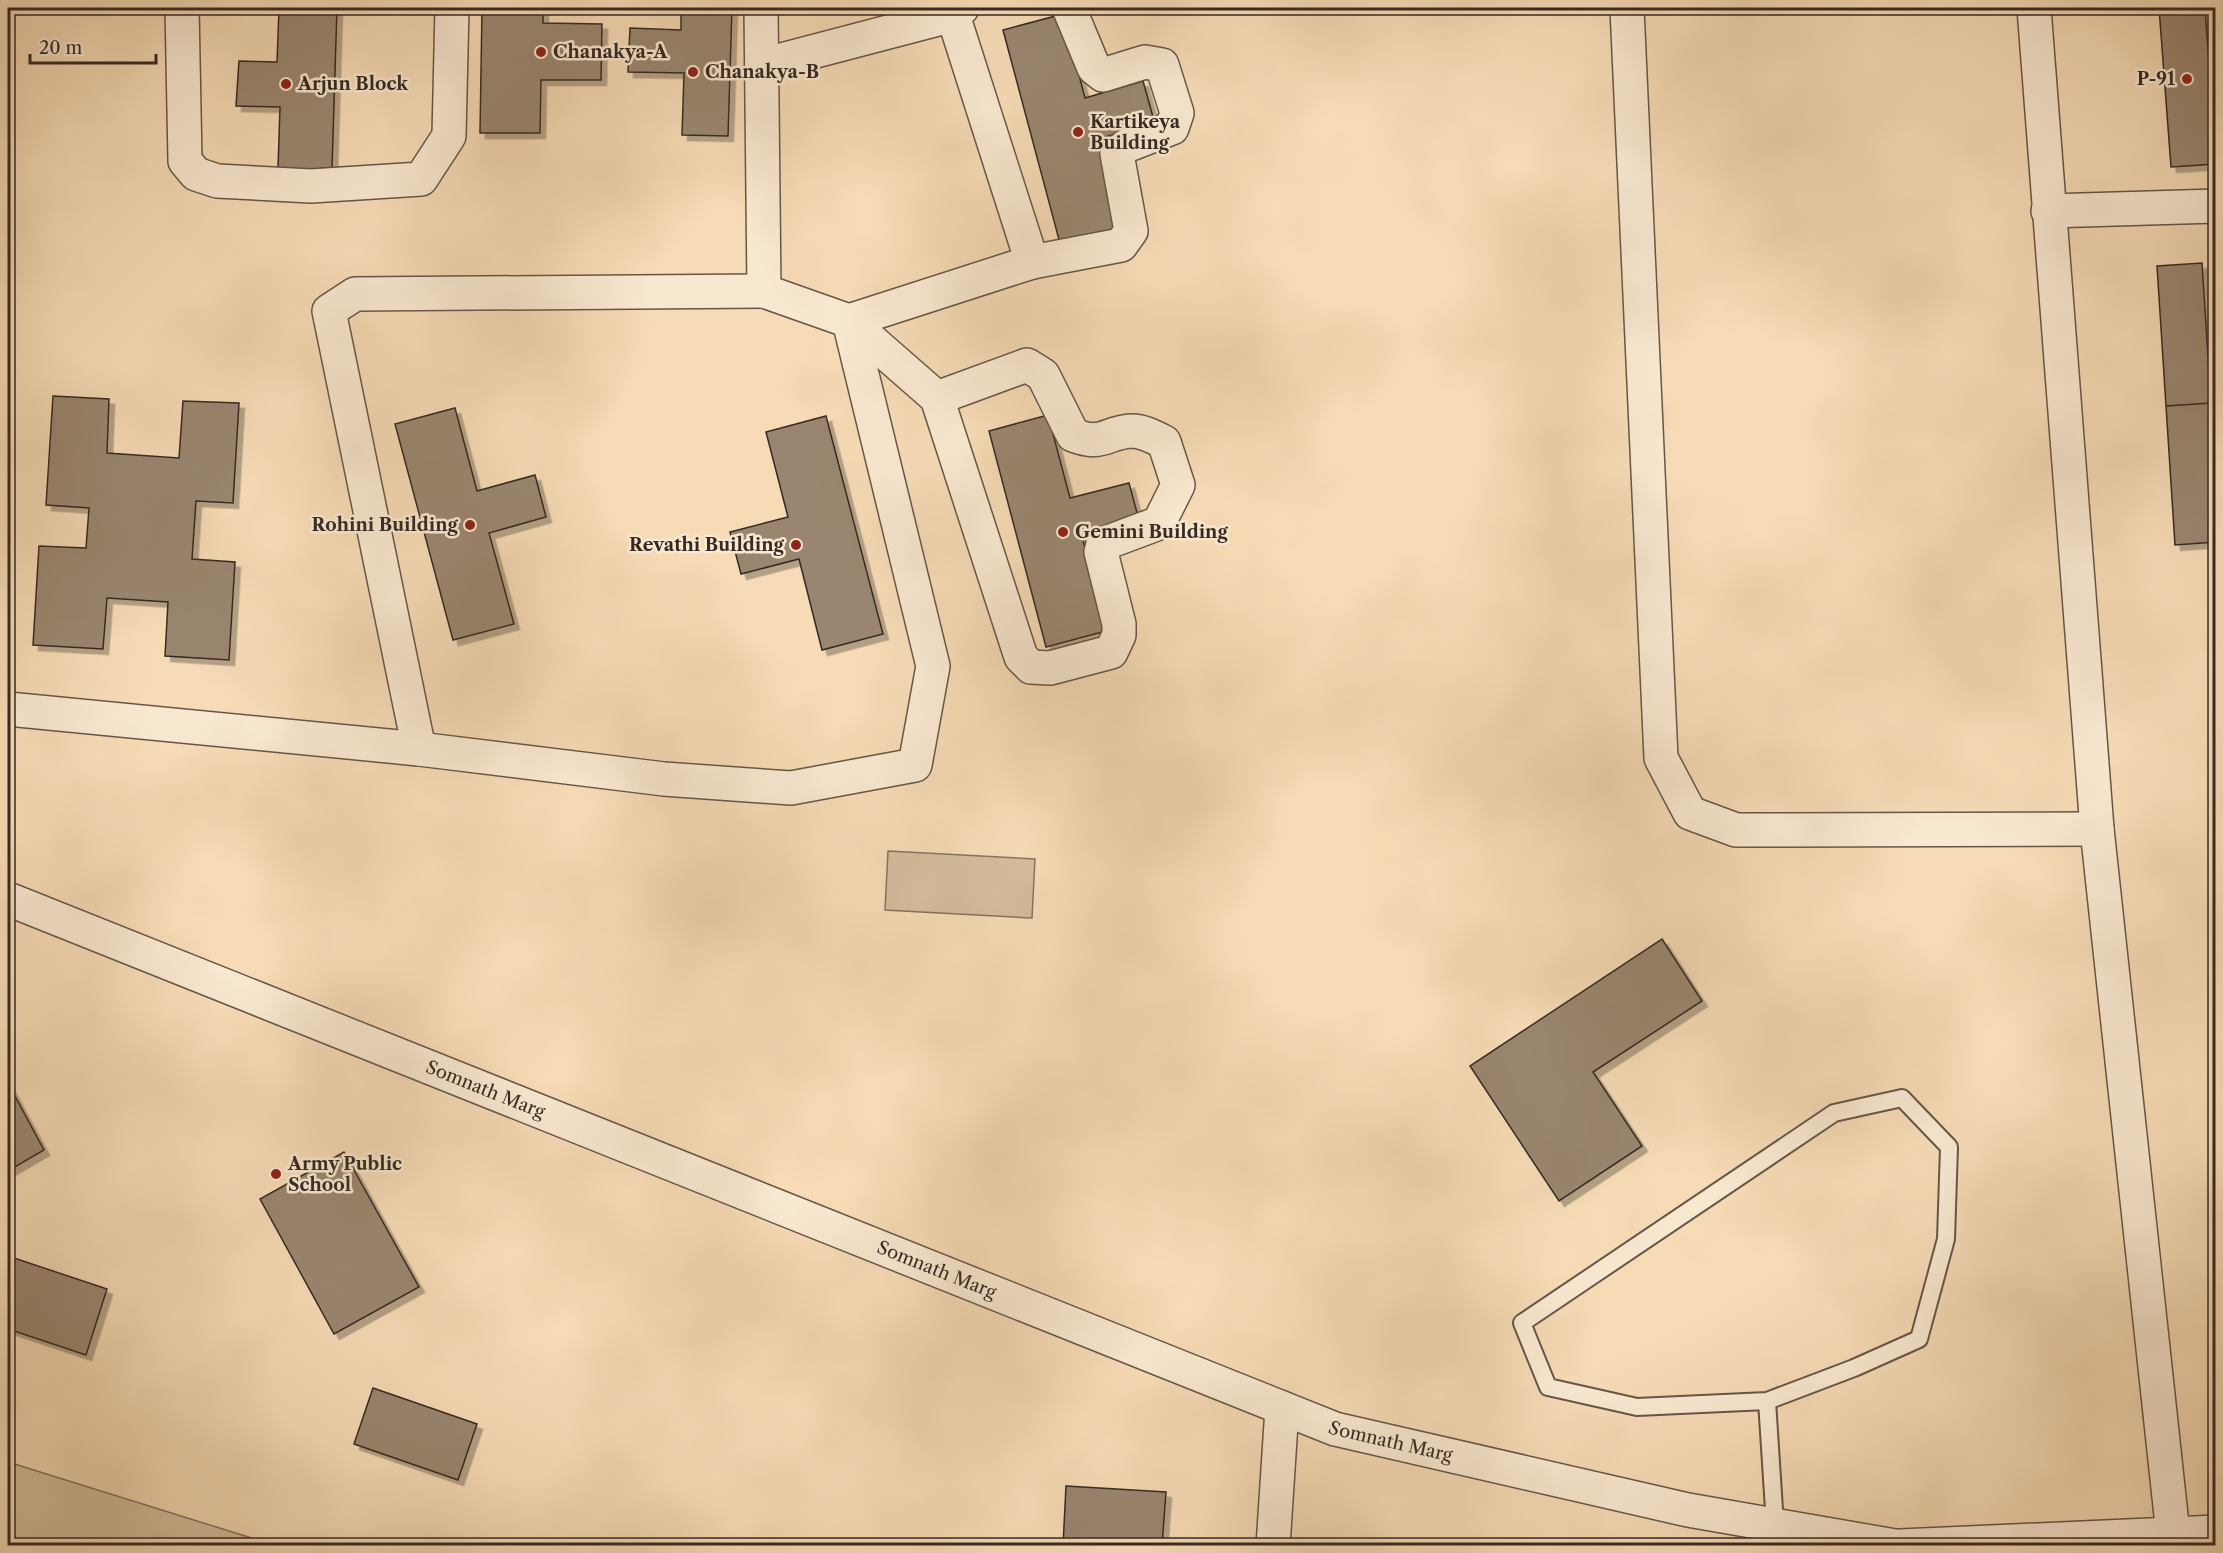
<svg xmlns="http://www.w3.org/2000/svg" width="2223" height="1553" font-family="'Libre Caslon Text',serif">
<style>
.green{fill:#d5bd9d;stroke:#867360;stroke-width:1.5}
.building{fill:#9a866f;stroke:#362923;stroke-width:1.5;filter:url(#shadow)}
.lines{fill:none;stroke-linecap:round;stroke-linejoin:round}
.lane-casing{stroke:#665648;stroke-width:20}
.street-casing{stroke:#665648;stroke-width:36}
.lane{stroke:#f9e8d0;stroke-width:16}
.street{stroke:#f9e8d0;stroke-width:33}
.poi-dot{fill:#8f2418;stroke:#f9e8d0;stroke-width:2}
.labels{text-anchor:middle;dominant-baseline:central;stroke-width:5;stroke-linejoin:round;paint-order:stroke}
.poi-label{font-size:18px;font-weight:bold;fill:#362923;stroke:#f9e8d0;text-anchor:start}
.street-label{font-size:18px;fill:#362923;stroke:#f9e8d0}
</style>
<defs>
<filter id="shadow"><feDropShadow dx="5.5" dy="5.5" stdDeviation="0" flood-color="#0004"/></filter>
</defs>
<rect width="100%" height="100%" fill="#f6dbb6"/>
<filter id="stains"><feTurbulence type="fractalNoise" baseFrequency=".00333" numOctaves="4"/><feColorMatrix values="0 0 0 0 .2 0 0 0 0 .09 0 0 0 0 .02 0 0 0 .5 -.17"/></filter>
<radialGradient id="worn" r=".72"><stop offset=".6" stop-color="#630" stop-opacity="0"/><stop offset="1" stop-color="#630" stop-opacity=".3"/></radialGradient>
<path class="green" d="M888,851L1035,859L1032,918L885,910Z
M8,1462L274,1545H8Z"/>
<path class="building" d="M279,8H337L332,168H321L320,180L278,168L280,107L236,106L239,61L277,62Z
M482,8H543V23L602,24L601,80H541L540,133H480Z
M681,8H732L728,136L682,135L684,73L628,72L630,28L681,30Z
M2159,8H2205L2216,164L2171,167Z
M1063,14L1085,98L1143,81L1155,124L1097,139L1122,231L1061,247L1003,30Z
M2202,263L2211,403L2166,406L2157,266Z
M53,396L109,399L107,453L179,458L183,401L239,403L233,503L196,501L192,559L235,562L229,660L165,656L168,602L107,598L103,649L33,645L39,546L86,548L89,508L46,505Z
M2211,403L2216,474V542L2175,545L2166,406Z
M455,408L477,491L535,475L546,517L489,533L514,624L453,640L395,424Z
M1048,415L1070,498L1129,483L1140,524L1083,540L1106,631L1046,647L989,431Z
M826,416L883,634L822,650L799,559L741,574L730,532L788,517L766,432Z
M1662,939L1702,1001L1593,1072L1642,1146L1559,1201L1470,1066Z
M8,1083L44,1150L8,1171Z
M344,1152L419,1287L334,1334L260,1199Z
M8,1256L107,1289L86,1355L8,1329Z
M373,1388L477,1424L458,1480L354,1444Z
M1066,1486L1166,1492L1162,1546H1063Z"/>
<g class="lines">
<g class="lane-casing">
<path id="lane" d="M1767,1401L1854,1368L1919,1339L1946,1239L1949,1147L1902,1098L1834,1113L1522,1323L1548,1387L1637,1407L1767,1401L1775,1525"/>
</g>
<g class="street-casing">
<g id="street">
<path d="M182,8L185,161L196,174L217,181L311,186L421,179L449,136L452,8"/>
<path d="M1627,8L1661,758L1690,813L1736,830L2097,829"/>
<path d="M2034,8L2097,829L2173,1534"/>
<path d="M762,65L953,15"/>
<path d="M2048,211L2216,206"/>
<path d="M1032,262L1121,245L1131,231L1117,154L1126,146L1172,128L1177,113L1162,65L1145,62L1103,75L1094,68L1069,8"/>
<path d="M849,321L937,398L1021,657L1031,667L1050,668L1111,652L1119,635V624L1101,552L1103,544L1159,523L1178,485L1164,442C1154,437 1143,431 1132,431C1106,432 1103,447 1073,435L1043,375L1027,365L937,398"/>
<path d="M849,321L1032,262L953,15L962,8"/>
<path d="M8,709L419,749L664,779L791,788L915,765L933,666L849,321L764,291L761,8"/>
<path d="M419,749L329,311L355,294L764,291"/>
<path id="s1" d="M8,899L1335,1429L1688,1510L1895,1546"/>
<path d="M1273,1546L1282,1408"/>
<path d="M1900,1546L2216,1532"/>
</g>
</g>
<use href="#lane" class="lane"/>
<use href="#street" class="street"/>
</g>
<g class="poi-dot">
<circle cx="541" cy="52" r="6"/>
<circle cx="693" cy="72" r="6"/>
<circle cx="2187" cy="79" r="6"/>
<circle cx="286" cy="84" r="6"/>
<circle cx="1078" cy="132" r="6"/>
<circle cx="470" cy="525" r="6"/>
<circle cx="1063" cy="532" r="6"/>
<circle cx="796" cy="545" r="6"/>
<circle cx="276" cy="1174" r="6"/>
</g>
<g class="labels">
<g class="poi-label">
<text x="553" y="52">Chanakya-A</text>
<text x="705" y="72">Chanakya-B</text>
<text x="2175" y="79" text-anchor="end">P-91</text>
<text x="298" y="84">Arjun Block</text>
<text x="1090" y="122">Kartikeya<tspan x="1090" dy="21">Building</tspan></text>
<text x="458" y="525" text-anchor="end">Rohini Building</text>
<text x="1075" y="532">Gemini Building</text>
<text x="784" y="545" text-anchor="end">Revathi Building</text>
<text x="288" y="1164">Army Public<tspan x="288" dy="21">School</tspan></text>
</g>
<g class="street-label">
<text stroke="none"><textPath href="#s1" startOffset="514">Somnath Marg</textPath></text>
<text stroke="none"><textPath href="#s1" startOffset="1000">Somnath Marg</textPath></text>
<text stroke="none"><textPath href="#s1" startOffset="1486">Somnath Marg</textPath></text>
</g>
</g>
<rect width="2223" height="1553" fill="none" stroke="#f6dbb6" stroke-width="30"/>
<rect x="9" y="9" width="2205" height="1535" fill="none" stroke="#362923" stroke-width="3"/>
<rect x="15" y="15" width="2193" height="1523" fill="none" stroke="#362923" stroke-width="1.5"/>
<path d="M30 54v9h126v-9" fill="none" stroke="#362923" stroke-width="3"/>
<text x="39" y="54" font-size="18" fill="#362923" stroke="#f9e8d0" stroke-width="4.5" paint-order="stroke">20 m</text>
<rect width="100%" height="100%" filter="url(#stains)"/>
<rect width="100%" height="100%" fill="url(#worn)"/>
</svg>
